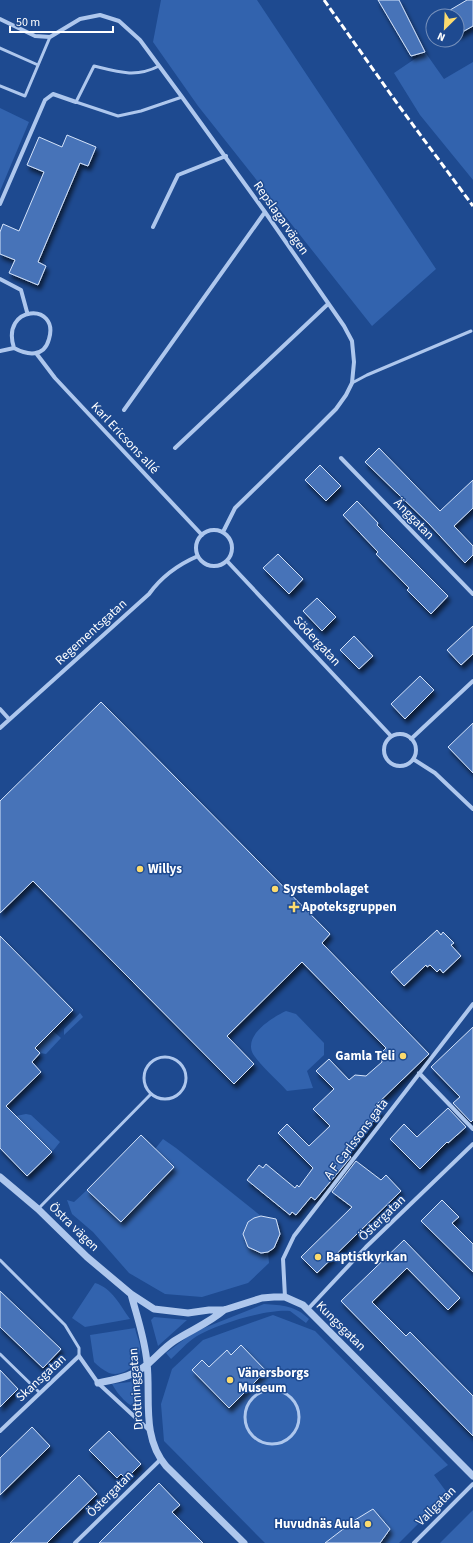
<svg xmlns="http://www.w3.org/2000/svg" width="473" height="1543" font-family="'Source Sans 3',sans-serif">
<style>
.green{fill:#3263ae}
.building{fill:#4773b8;stroke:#d4e3fa;filter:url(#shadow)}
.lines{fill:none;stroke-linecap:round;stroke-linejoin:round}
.service{stroke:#aec7ed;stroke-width:3}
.minor{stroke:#aec7ed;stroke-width:4}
.tertiary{stroke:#aec7ed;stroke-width:7}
.rail{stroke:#fff;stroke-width:3;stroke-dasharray:7 3;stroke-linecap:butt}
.poi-dot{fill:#fcdb6e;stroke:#1e4a90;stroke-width:1.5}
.labels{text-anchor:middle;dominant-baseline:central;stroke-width:3;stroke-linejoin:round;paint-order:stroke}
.street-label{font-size:13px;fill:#fff;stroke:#1e4a90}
.poi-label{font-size:13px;font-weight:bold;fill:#fff;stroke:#1e4a90;text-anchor:start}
</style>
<defs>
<filter id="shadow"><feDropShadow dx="2.5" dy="4.5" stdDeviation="2" flood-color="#0009"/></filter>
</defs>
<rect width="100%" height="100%" fill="#1e4a90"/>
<path class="green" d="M161,0H257L436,269L372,326L198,106L153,42Z
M425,52L444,79L473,62V180L420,115L394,73Z
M0,108L29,122L0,191Z
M286,1011L296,1014L324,1043V1055L307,1071L313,1088L287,1091C278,1081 259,1064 253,1054C243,1035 273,1017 286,1011Z
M80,1013L83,1017L64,1035V1029Z
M52,1030L61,1038L46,1054L40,1053L35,1048Z
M26,1114L31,1115L60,1142L52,1152L16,1116Z
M163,1139L176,1148L261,1216C250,1218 245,1224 243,1235C246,1248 254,1254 268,1252L269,1263L248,1283L202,1297L165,1294L129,1273L93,1232L72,1214L67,1200L74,1202L87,1190L121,1222L174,1167L155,1149Z
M95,1283C112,1288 120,1305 130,1319L85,1327L72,1318Z
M264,1304C282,1305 296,1306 309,1319L306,1323L290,1311C266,1309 217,1324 197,1336C187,1342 179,1352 171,1359L166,1353L194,1332Z
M273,1315L315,1331L448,1465L434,1475L448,1494L399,1543H265L164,1441L161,1404L172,1369L203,1340Z
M154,1317L187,1320L158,1346L151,1320Z
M135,1328C136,1334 139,1340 140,1346C142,1362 125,1378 109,1373C103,1370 98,1366 94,1362L90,1335Z
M140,1376V1410C128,1406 118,1395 112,1384L130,1382L135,1377Z
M473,1510V1543H440Z"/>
<path class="building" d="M378,0H399L425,52L411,56Z
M467,0H473V26L457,35V16H440Z
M67,135L96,147L88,166L80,163L38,262L46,266L38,285L9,273L15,260L0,254V232L3,224L19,231L44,172L27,165L39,137L62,147Z
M379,448L440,511L473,480V508L454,526L473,546V555L465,563L429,524L365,462Z
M320,465L341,486L326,501L305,480Z
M357,501L378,523L377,525L448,596L431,614L407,590L409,588L376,554L378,552L343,515Z
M278,554L303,579L289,594L263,568Z
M317,598L336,617L322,631L303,611Z
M473,626V654L461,665L447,650Z
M354,636L373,656L359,669L340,650Z
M420,676L434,690L405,719L391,704Z
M101,702L330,934L322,943L429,1054L375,1106L381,1113L369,1126L348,1155L351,1157L315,1200L311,1197L296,1215L292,1212L290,1215L247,1180L259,1165L263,1168L266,1164L295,1188L297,1185L299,1187L313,1168L278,1133L287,1124L309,1146L330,1126L313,1109L334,1089L316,1071L329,1059L349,1080L355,1075L366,1076L382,1062L381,1053L386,1048L302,962L227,1036L254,1064L234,1084L33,881L0,913V801Z
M473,723V773L448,747Z
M437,930L441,935L443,932L454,943L451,945L461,956L443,973L440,969L437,972L430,965L427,967L426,965L404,986L391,972Z
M0,936L73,1010L35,1048L40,1053L32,1062L41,1072L6,1106L52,1152L27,1176L0,1148Z
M473,1027V1120L471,1122L453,1103L460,1097L431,1067Z
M448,1108L466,1127L448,1143L447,1142L420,1169L390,1139L404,1124L417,1137Z
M141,1135L174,1167L121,1222L87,1190Z
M356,1161L381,1180L386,1175L401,1191L317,1273L301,1257L352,1207L332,1192Z
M442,1200L459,1217L452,1223L473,1244V1272L421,1221Z
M261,1216L276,1219L280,1234L274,1248L268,1252L261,1253L248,1247L243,1234L248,1222L254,1218Z
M404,1240L460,1298L448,1310L407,1268L372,1302L406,1336L410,1332L473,1396V1436L341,1301Z
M0,1291L61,1349L43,1368L0,1327Z
M241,1345L266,1371L229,1408L192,1370L202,1360L209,1367L227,1350L231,1355Z
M0,1370L18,1389L0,1407Z
M32,1427L50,1446L0,1495V1458Z
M109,1431L141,1464L126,1479L121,1474L117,1478L89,1450Z
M79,1475L97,1494L63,1527L47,1543H10Z
M159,1483L180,1505L172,1512L203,1543H99Z
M373,1509L390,1529L380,1543H325L355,1520Z"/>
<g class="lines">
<path class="service" d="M0,48L38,65
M159,66C136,78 118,72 94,66L76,102L118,116L141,111L182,97
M0,86L25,96L50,37
M352,383L367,375L471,331
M144 1078a21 21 0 1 1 42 0a21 21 0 1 1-42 0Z
M38,1209L151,1094
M0,1260L65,1325L79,1348V1356
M0,1354L40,1393
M245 1417a27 27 0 1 1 54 0a27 27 0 1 1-54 0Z"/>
<path class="minor" d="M0,19L35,36L50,37L80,19L100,15L119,21L140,40L182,97L265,212L344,326L352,341L354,362L352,383L346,395L336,409L315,430L235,508L223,532
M0,204L45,100L53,94L76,102
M153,227L178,175L226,156
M0,279L21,290L27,312
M0,351L14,348C27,355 44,358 49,339C60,302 0,305 14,348
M36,353L55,378L202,535
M124,410L265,212
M175,448L328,304
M341,458L473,594
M196 548a18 18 0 1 1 36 0a18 18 0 1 1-36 0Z
M227,561L391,736
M0,709L9,719
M0,728L149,594C162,576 177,565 198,556
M384 750a16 16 0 1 1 32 0a16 16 0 1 1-32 0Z
M411,739L473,681
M413,759L435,773L473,809
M419,1073L473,1129
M285,1297L283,1259L294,1236L473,1004
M308,1309L366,1247L473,1144
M0,1431L79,1356L98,1383L149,1430
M75,1543L160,1460
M414,1543L473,1484"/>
<path class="tertiary" d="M0,1177L38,1209L87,1257L131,1294L154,1309L188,1313L209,1310H224L262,1298L274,1297H285L303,1305L473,1476
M131,1294C137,1317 145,1339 147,1363C151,1397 141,1437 166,1466L244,1543
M98,1383C117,1379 133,1377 149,1363C157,1356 165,1347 174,1341C191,1330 209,1323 224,1310"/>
<path class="rail" d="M324,0L399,106L473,206"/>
</g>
<g class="poi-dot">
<circle cx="140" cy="869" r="4"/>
<circle cx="275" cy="889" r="4"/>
<path d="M292 901h4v4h4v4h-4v4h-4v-4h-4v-4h4z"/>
<circle cx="403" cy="1056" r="4"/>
<circle cx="318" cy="1257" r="4"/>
<circle cx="230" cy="1380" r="4"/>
<circle cx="368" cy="1524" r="4"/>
</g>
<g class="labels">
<g class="street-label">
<text transform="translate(281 218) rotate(55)">Repslagarvägen</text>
<text transform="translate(125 438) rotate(47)">Karl Ericsons allé</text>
<text transform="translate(414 519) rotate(46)">Änggatan</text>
<text transform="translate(91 632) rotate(-42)">Regementsgatan</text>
<text transform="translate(317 641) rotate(47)">Södergatan</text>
<text transform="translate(356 1139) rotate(-53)">A F Carlssons gata</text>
<text transform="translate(382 1218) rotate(-44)">Östergatan</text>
<text transform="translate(74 1227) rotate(44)">Östra vägen</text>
<text transform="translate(341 1326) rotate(45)">Kungsgatan</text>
<text transform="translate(41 1378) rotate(-43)">Skansgatan</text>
<text transform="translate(136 1389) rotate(-94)">Drottninggatan</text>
<text transform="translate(110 1494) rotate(-45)">Östergatan</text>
<text transform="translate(436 1506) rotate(-45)">Vallgatan</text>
</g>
<g class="poi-label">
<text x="148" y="869">Willys</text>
<text x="283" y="889">Systembolaget</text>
<text x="302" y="907">Apoteksgruppen</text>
<text x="395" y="1056" text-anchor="end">Gamla Teli</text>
<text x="326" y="1257">Baptistkyrkan</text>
<text x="238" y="1373">Vänersborgs<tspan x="238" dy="15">Museum</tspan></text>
<text x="360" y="1524" text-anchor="end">Huvudnäs Aula</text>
</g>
</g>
<g transform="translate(445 28) rotate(204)"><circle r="19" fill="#1e4a90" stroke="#7892bc"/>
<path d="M0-3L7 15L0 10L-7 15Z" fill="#fcdb6e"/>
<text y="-6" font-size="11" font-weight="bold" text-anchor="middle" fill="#ffffff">N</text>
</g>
<path d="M10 26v6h103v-6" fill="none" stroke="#ffffff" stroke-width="2"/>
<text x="16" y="26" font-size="12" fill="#ffffff" stroke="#1e4a90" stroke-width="3" paint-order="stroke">50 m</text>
</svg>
